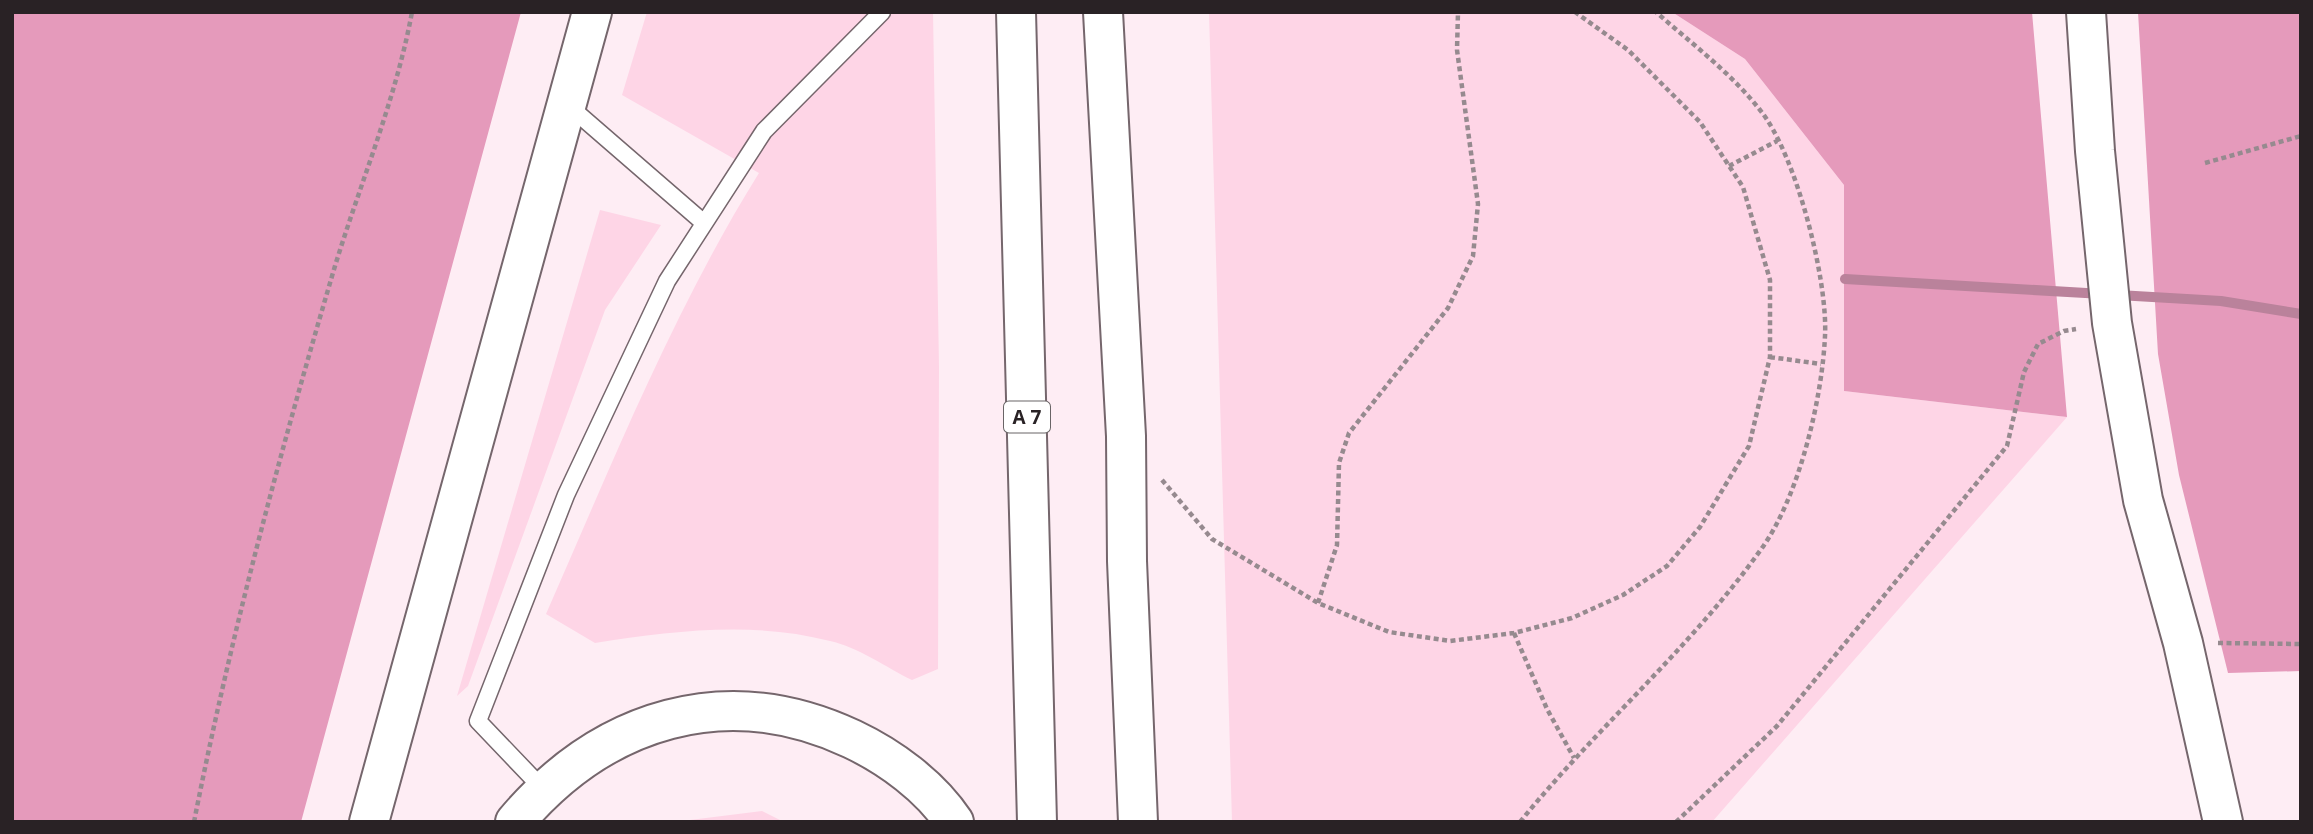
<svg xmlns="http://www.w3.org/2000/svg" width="2313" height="834" font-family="'Open Sans',sans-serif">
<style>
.green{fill:#fed5e6}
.forest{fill:#e59abb}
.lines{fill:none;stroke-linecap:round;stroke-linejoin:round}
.stream{stroke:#ba829b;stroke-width:10}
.service-casing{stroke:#75666c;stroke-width:19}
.secondary-casing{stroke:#75666c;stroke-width:42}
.motorway-casing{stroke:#75666c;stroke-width:42}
.path{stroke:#968a8f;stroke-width:4.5;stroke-dasharray:5 3.5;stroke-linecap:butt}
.service{stroke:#fff;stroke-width:16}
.secondary{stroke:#fff;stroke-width:38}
.motorway{stroke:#fff;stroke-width:38}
.labels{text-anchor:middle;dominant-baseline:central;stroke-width:7;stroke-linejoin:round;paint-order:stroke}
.shield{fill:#fff;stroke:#696466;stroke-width:2}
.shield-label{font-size:19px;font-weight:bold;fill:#292225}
</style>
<rect width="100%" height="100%" fill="#feedf4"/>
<path class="green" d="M647,12H933L939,367L938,669L912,680C887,668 858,647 830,641C752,621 673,631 595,643L546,614C612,464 673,311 759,173L622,95Z
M1209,12H1672L1745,59L1844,185V391L2067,417L1712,822H1232Z
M600,210L661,225L605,310L468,686L457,696Z
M762,811L784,822H674Z"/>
<path class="forest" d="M12,12H521L301,822H12Z
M1672,12H2032L2067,417L1844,391V185L1745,59Z
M2138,12H2301V671L2228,673L2179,475L2158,354Z"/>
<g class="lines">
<path class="stream" d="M1845,279L2103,294
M2118,295L2221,301L2301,314"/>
<g class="service-casing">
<path id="service" d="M569,106L704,223
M543,789L478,721L566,495L667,281L764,131L882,12"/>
</g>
<g class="secondary-casing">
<path id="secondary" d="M2086,12L2095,151L2112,323L2143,500L2183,643L2223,822"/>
</g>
<g class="motorway-casing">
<path id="motorway" d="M1016,12L1037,822
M1103,12L1126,436L1127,561L1138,822
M369,822L592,12
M515,822C603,718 726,680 852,739C890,757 930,786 954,822"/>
</g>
<path class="path" d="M2205,163L2301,136
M1729,166L1777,141
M1770,357L1821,364
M1162,480L1212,539L1318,603L1389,632L1450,641L1514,633L1572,618L1623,595L1667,566L1700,527L1749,446L1770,357V280L1743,187L1700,122L1628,50L1575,12
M1318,603L1337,545L1339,463L1349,433L1448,308L1473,256L1478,204L1457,50L1458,12
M1514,633L1547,709L1574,758
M2218,643L2301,644
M194,822C231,634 281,449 335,266C361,181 396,99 412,12
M1520,822C1597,727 1691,648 1762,548C1799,496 1822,400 1825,336C1828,280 1796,154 1760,110C1731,73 1691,43 1656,12
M1676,822L1777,726L2007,446L2024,372L2038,344L2064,331L2076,329"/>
<use href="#service" class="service"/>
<use href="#secondary" class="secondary"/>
<use href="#motorway" class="motorway"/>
</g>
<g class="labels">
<rect class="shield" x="1004" y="401.5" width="46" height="31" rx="5"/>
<g class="shield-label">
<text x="1027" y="417">A 7</text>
</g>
</g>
<rect width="2313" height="834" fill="none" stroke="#292225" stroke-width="28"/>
</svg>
